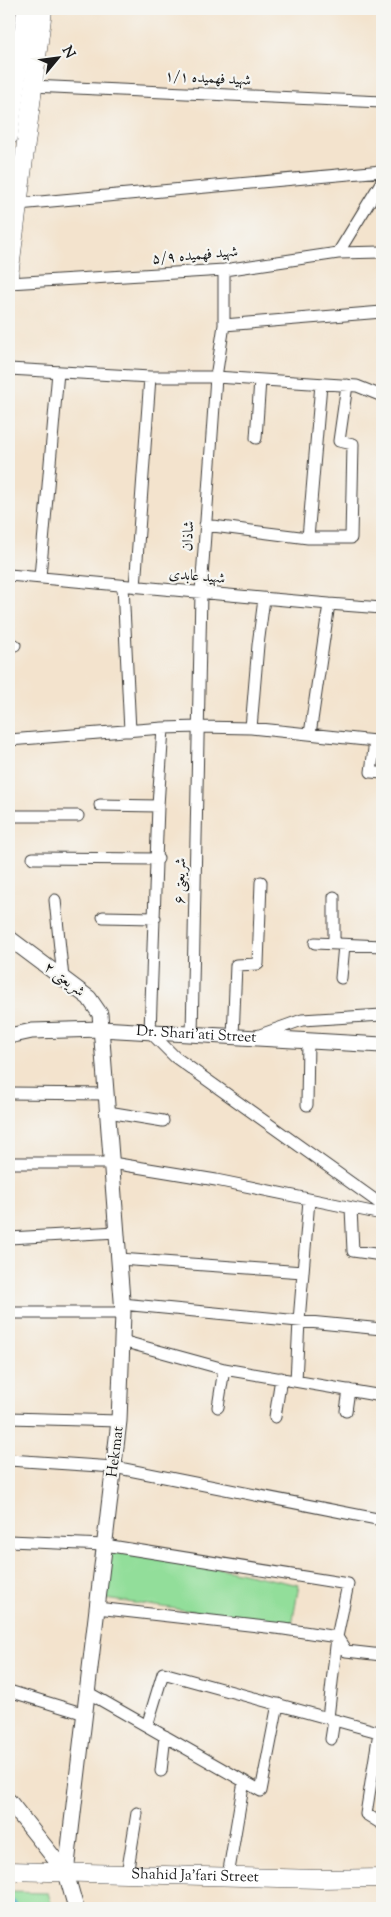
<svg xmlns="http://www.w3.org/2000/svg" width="391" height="1917" font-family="'Sorts Mill Goudy',Amiri,serif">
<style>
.green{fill:#92de9a;stroke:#577d5b}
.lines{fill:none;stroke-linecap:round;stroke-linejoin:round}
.canal{stroke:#4fadcd;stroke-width:10}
.street-casing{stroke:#3c3a37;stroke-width:13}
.secondary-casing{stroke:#3c3a37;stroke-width:17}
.primary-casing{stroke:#3c3a37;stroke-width:19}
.street{stroke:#fff;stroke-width:11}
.secondary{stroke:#fff;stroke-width:15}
.primary{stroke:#fff;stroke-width:18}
.labels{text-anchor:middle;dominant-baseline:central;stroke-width:4.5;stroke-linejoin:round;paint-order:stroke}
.street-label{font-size:15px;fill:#1c1c1c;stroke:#f6f6f2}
</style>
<rect width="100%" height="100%" fill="#f6f6f2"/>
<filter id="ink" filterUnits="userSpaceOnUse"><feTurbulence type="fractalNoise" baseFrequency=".02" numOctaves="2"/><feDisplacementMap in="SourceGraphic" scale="10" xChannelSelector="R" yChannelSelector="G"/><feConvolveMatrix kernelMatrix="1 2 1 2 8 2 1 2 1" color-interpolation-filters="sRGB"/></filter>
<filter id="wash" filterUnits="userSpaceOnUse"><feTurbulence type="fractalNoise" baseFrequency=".0096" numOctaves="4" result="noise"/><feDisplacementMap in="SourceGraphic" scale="20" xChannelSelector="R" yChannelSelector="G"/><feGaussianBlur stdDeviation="1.12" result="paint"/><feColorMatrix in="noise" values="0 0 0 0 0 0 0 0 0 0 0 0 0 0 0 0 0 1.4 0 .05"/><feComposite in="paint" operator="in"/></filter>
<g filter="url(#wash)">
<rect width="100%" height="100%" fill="#f3e3cd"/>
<path class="green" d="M110,1545L299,1585L292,1625L105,1599Z
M9,1892L48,1893L53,1908H9Z"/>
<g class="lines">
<path class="canal" d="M9,1902L14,1908"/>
</g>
</g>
<g filter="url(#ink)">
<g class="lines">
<g class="street-casing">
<path id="street" d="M32,86L382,102
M18,204L382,171
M338,253L382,181
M9,283L224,270L338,253L382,252
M224,325L382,312
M9,369L150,377H216L357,386L382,396
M256,438L260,380
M205,525L308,538L321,384
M308,538H351L353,444L339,441L347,385
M9,575L329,604L382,608
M40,577L58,372
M123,586L130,731
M135,587L150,377
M9,645H15
M163,728L158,806L150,1032L175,1057L382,1205
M251,728L258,645L264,599
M310,734L329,604
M9,740L163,728L199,727L251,728L375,741L371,772L382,773
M100,805L158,806
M9,816H78
M33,858L158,859
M334,897V944
M55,900L63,978
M103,917L155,918
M315,943L382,946
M341,978L344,945
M192,1035L201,592L216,377L224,325V270
M257,1036L302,1020L382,1015
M233,1037L236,965L258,964L261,882
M9,1093L106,1094
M307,1105L308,1040
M108,1112L163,1121
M9,1163H112L216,1180L382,1214
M351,1208L353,1251L382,1255
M9,1238L117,1232
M119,1259L303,1272
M122,1304L382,1329
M9,1313H123
M122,1341L224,1369L382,1396
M296,1381L299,1321L309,1200
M218,1407L224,1369
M346,1411L349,1390
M275,1417L281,1378
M9,1418L119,1421
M9,1460L114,1467L382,1520
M9,1541L105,1545L348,1584L337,1637L328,1718
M97,1608L284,1629L337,1637
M337,1637L346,1651L382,1655
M9,1691L85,1714
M87,1692L261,1791L278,1704
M147,1726L163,1673L382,1733
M379,1732L366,1814L382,1824
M331,1739L334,1720
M161,1771L165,1736
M127,1874L137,1813
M228,1876L244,1781"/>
</g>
<g class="secondary-casing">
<g id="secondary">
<path d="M9,938L89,998L100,1014L123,1313L119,1421L66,1873"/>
<path id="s1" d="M9,1036L32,1031L101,1029L382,1045"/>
<path d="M9,1801L66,1873L76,1908"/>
</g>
</g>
<g class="primary-casing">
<g id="primary">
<path d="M9,136L26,9"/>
<path d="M9,276L43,10"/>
<path id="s2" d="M9,1871L320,1879L382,1878"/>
</g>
</g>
<use href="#street" class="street"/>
<use href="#secondary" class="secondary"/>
<use href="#primary" class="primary"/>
</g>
</g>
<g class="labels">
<g class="street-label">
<text transform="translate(208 79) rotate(3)">شهید فهمیده ۱/۱</text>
<text transform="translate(195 256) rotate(-5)">شهید فهمیده ۵/۹</text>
<text transform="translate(189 536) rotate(-86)">شاذان</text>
<text transform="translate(197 577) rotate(5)">شهید عابدی</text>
<text transform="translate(181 881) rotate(-89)">شریعتی ۶</text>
<text transform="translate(64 980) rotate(37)">شریعتی ۲</text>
<text stroke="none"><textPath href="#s1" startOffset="188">Dr. Shari'ati Street</textPath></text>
<text transform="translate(116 1452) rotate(-83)">Hekmat</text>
<text stroke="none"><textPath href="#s2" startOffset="186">Shahid Ja'fari Street</textPath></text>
</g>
</g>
<rect width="391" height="1917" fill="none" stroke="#f6f6f2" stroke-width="30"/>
<g transform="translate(58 58) rotate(61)" stroke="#f6f6f2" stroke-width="4" paint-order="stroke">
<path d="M0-4L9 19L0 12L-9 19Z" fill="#1c1c1c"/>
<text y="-8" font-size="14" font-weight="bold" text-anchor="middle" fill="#1c1c1c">N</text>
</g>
</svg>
